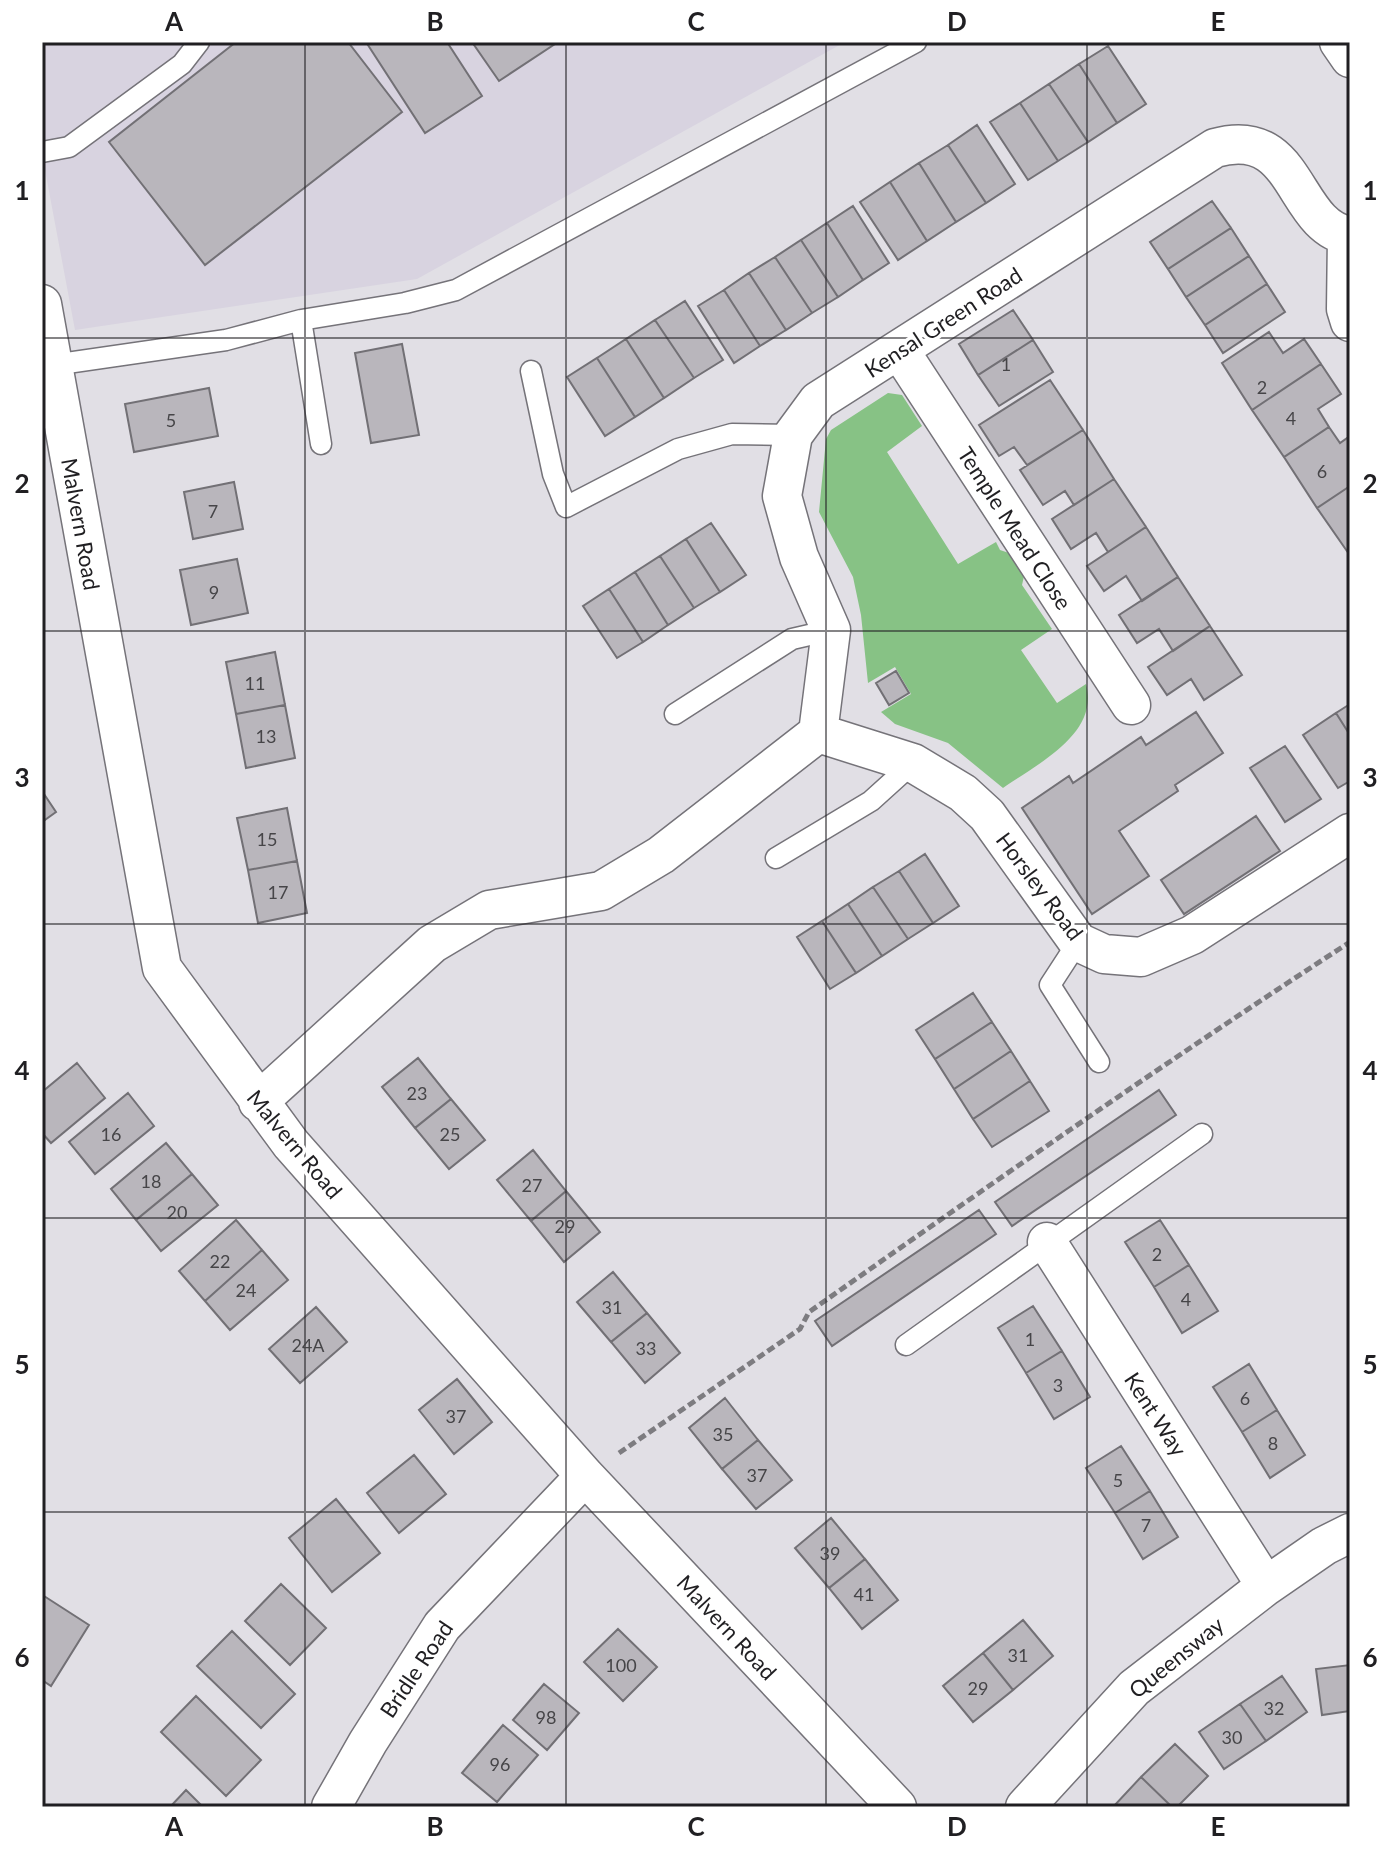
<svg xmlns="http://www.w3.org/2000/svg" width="1392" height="1849" font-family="Lato,sans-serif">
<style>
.built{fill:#d8d3e0}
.green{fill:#87c285}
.building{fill:#b9b6bc;stroke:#727075;stroke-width:2}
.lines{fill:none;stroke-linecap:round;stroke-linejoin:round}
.service-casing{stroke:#757379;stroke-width:23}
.minor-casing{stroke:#757379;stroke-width:41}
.path{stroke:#7d7c80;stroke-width:5;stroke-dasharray:8 4;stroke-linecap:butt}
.service{stroke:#fff;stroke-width:20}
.minor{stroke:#fff;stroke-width:38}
.grid{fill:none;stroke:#201f22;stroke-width:2;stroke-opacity:0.55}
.labels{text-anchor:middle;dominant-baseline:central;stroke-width:7;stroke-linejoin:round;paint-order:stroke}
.number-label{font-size:18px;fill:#464548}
.street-label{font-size:22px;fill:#201f22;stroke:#fff}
.neatline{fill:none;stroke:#201f22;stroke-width:3}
.grid-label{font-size:26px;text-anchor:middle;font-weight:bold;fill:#201f22}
</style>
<rect width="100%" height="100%" fill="#e1dfe5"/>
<path class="built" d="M42,42H845L417,279L75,330L42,154Z"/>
<path class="green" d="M888,393L902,395L922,426L887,452L958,564L996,542L1000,550L1015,555L1025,572L1022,585L1052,629L1021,650L1057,703L1086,684C1100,734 1037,764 1003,788L948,743L895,724L881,712L911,694L895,667L868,683L861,615L853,577L819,512L826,439L831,430Z"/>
<path class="building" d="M236,42H348L402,112L205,265L109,142Z
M366,42H447L482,96L425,133Z
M472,42H558L499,81Z
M1108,46L1146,104L1117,123L1079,64Z
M1079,64L1117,123L1088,142L1049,84Z
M1049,84L1088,142L1058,161L1020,103Z
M1020,103L1058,161L1028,180L990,122Z
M977,125L1015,184L986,203L948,145Z
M948,145L986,203L956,222L919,163Z
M919,163L956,222L927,241L890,182Z
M890,182L927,241L898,260L860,202Z
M1212,201L1231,228L1168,269L1150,242Z
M853,206L889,263L863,280L827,223Z
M827,223L863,280L838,297L801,240Z
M1231,228L1249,256L1186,297L1168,269Z
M801,240L838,297L812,313L775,257Z
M1249,256L1267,284L1205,325L1186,297Z
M775,257L812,313L786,330L749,273Z
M749,273L786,330L760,346L724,290Z
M1267,284L1285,312L1223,353L1205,325Z
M724,290L760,346L734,363L698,306Z
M685,301L723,360L694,378L655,320Z
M1013,310L1033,340L978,375L959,344Z
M655,320L694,378L664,398L626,339Z
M1269,332L1283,353L1304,339L1321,364L1252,410L1222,363Z
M626,339L664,398L635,417L597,358Z
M1033,340L1053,372L999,406L978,375Z
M402,344L419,435L371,443L355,353Z
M597,358L635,417L605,436L567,377Z
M1321,364L1341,394L1318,409L1329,427L1284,457L1252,410Z
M1050,380L1083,430L1027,465L1014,447L999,456L979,425Z
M209,388L218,436L134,452L125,404Z
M1329,427L1340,443L1350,436V486L1317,508L1284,457Z
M1083,430L1114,479L1074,505L1065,491L1043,505L1020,470Z
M1114,479L1146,527L1108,552L1096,533L1071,549L1052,519Z
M234,482L243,529L193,539L184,492Z
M1350,486V553L1349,554L1317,508Z
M711,523L746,575L720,592L686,539Z
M1146,527L1178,577L1142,601L1126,576L1104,591L1087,566Z
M686,539L720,592L694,608L660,556Z
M660,556L694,608L668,625L635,572Z
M237,559L248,613L191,625L180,570Z
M635,572L668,625L643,642L609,589Z
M1178,577L1210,626L1173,651L1159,629L1137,643L1119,615Z
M609,589L643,642L617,658L583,606Z
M1210,626L1242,675L1204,700L1191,679L1167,695L1148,667Z
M275,652L285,705L236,714L226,662Z
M896,671L909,693L889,705L876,683Z
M1350,704V735L1336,713Z
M285,705L295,758L246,768L236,714Z
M1196,712L1223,753L1175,785L1178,791L1119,831L1149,876L1092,914L1022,808L1069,776L1073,783L1141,737L1146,745Z
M1336,713L1350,735V781L1338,788L1303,735Z
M1285,746L1321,799L1285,822L1250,768Z
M42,791L56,812L42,822Z
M287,808L297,861L248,870L237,818Z
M1256,816L1280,851L1184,914L1161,880Z
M925,854L959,906L933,923L899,871Z
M297,861L307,913L258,923L248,870Z
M899,871L933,923L908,939L873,887Z
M873,887L908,939L882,956L848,904Z
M848,904L882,956L856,973L822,921Z
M822,921L856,973L830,989L797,937Z
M973,993L992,1022L935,1059L916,1030Z
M992,1022L1011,1051L954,1089L935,1059Z
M1011,1051L1030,1081L973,1119L954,1089Z
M418,1058L451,1099L415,1128L382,1087Z
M77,1063L105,1098L51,1143L42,1133V1092Z
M1030,1081L1049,1111L992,1147L973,1119Z
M1159,1090L1176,1115L1012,1226L995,1202Z
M128,1093L154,1126L95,1174L69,1142Z
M451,1099L485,1140L449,1169L415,1128Z
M166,1143L192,1174L136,1220L111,1189Z
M533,1150L566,1191L531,1221L497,1180Z
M192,1174L218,1205L161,1251L136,1220Z
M566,1191L600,1232L564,1262L531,1221Z
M979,1210L996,1234L832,1346L815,1321Z
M236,1220L262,1250L205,1301L179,1271Z
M1160,1220L1189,1265L1154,1287L1125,1242Z
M262,1250L288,1280L230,1330L205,1301Z
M1189,1265L1218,1311L1182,1333L1154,1287Z
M613,1272L647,1313L611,1342L577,1302Z
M1033,1306L1062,1351L1026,1373L998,1328Z
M316,1307L347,1342L300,1383L269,1349Z
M647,1313L680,1353L645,1383L611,1342Z
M1062,1351L1090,1397L1054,1419L1026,1373Z
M1249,1364L1277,1410L1242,1432L1213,1387Z
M457,1379L492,1422L454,1454L419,1410Z
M725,1398L758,1440L722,1469L689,1428Z
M1277,1410L1305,1455L1270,1478L1242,1432Z
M758,1440L792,1480L756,1509L722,1469Z
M1121,1446L1150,1491L1115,1513L1086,1468Z
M414,1455L446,1494L399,1533L367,1493Z
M1150,1491L1178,1537L1143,1559L1115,1513Z
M336,1499L380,1553L332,1592L289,1538Z
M831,1518L865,1559L829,1588L795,1548Z
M865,1559L898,1600L862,1629L829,1588Z
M281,1584L326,1628L290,1665L245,1621Z
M44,1596L89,1625L51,1686L42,1680V1600Z
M1023,1620L1053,1656L1013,1690L983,1653Z
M618,1629L657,1667L623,1701L584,1662Z
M232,1631L295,1694L261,1728L197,1666Z
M983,1653L1013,1690L973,1722L943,1686Z
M1350,1665V1711L1322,1715L1316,1669Z
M1282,1676L1307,1712L1266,1741L1240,1704Z
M544,1684L579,1713L547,1750L513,1720Z
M196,1696L261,1760L226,1796L161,1732Z
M1240,1704L1266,1741L1224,1769L1199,1732Z
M503,1725L538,1755L497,1802L462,1773Z
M1175,1744L1208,1776L1177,1807H1172L1141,1777Z
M1141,1777L1172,1807H1113Z
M186,1790L203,1807H170Z"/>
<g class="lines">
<g class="service-casing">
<path id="service" d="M42,152L69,147L182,64L199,42
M301,320L321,444
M53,365L226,340L301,320L405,303L456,290L916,42
M531,371L553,474L566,507L678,449L732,434L793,435
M675,714L792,639L831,630
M776,858L871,801L913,763
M1078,942L1050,985L1099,1062
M906,1345L1202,1134"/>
</g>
<g class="minor-casing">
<path id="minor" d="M1339,42L1350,58
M1347,236L1346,309L1350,322
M42,304L162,968L291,1144L585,1476L897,1807
M900,351L1131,705
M818,733L831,630L799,557L782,496L793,435L818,401L1215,148C1300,124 1291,227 1350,236
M818,733L913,763L963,793L987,815L1078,942L1104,954L1141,957L1192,935L1350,833
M258,1102L432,944L489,910L601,891L661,855L818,733
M1047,1242L1266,1586
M331,1807L368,1742L442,1626L585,1476
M1025,1807L1134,1688L1266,1586L1324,1546L1350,1533"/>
</g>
<path class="path" d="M619,1453L800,1329L809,1312C988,1186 1167,1061 1350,942"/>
<use href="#service" class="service"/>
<use href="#minor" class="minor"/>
</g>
<path class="grid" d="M305,42V1807M566,42V1807M826,42V1807M1087,42V1807M42,338H1350M42,631H1350M42,924H1350M42,1218H1350M42,1512H1350"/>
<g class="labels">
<g class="number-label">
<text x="1006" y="364">1</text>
<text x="1262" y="387">2</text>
<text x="1291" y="418">4</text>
<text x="171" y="420">5</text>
<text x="1322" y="471">6</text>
<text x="213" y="511">7</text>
<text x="214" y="592">9</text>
<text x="255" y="683">11</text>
<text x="266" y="736">13</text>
<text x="267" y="839">15</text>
<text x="278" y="892">17</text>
<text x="417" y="1093">23</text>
<text x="111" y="1134">16</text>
<text x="450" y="1134">25</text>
<text x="151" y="1181">18</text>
<text x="532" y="1185">27</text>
<text x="177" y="1212">20</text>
<text x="565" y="1226">29</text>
<text x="1157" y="1254">2</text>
<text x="220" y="1261">22</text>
<text x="246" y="1290">24</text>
<text x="1186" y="1299">4</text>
<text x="612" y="1307">31</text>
<text x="1030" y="1339">1</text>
<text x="308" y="1345">24A</text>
<text x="646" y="1348">33</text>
<text x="1058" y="1385">3</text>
<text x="1245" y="1398">6</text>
<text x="456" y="1416">37</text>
<text x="723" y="1434">35</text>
<text x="1273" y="1443">8</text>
<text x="757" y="1475">37</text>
<text x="1118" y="1480">5</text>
<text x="1146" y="1525">7</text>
<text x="830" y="1553">39</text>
<text x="864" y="1594">41</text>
<text x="1018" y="1655">31</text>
<text x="621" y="1665">100</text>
<text x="978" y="1688">29</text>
<text x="1274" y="1708">32</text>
<text x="546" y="1717">98</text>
<text x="1232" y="1737">30</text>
<text x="500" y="1764">96</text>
</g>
<g class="street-label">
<text transform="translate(943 322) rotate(-33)">Kensal Green Road</text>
<text transform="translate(81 524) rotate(80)">Malvern Road</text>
<text transform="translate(1015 528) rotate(57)">Temple Mead Close</text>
<text transform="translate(1040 886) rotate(53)">Horsley Road</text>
<text transform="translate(295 1144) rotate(50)">Malvern Road</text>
<text transform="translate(1156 1414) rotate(57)">Kent Way</text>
<text transform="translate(727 1627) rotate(47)">Malvern Road</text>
<text transform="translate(1176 1657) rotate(-39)">Queensway</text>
<text transform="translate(416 1669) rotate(-56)">Bridle Road</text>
</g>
</g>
<rect width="1392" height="1849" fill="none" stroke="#ffffff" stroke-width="88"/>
<rect x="44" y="44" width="1304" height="1761" class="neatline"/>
<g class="grid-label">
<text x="174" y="31">A</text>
<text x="435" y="31">B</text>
<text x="696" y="31">C</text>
<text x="957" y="31">D</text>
<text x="1218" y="31">E</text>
<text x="22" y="200">1</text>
<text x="1370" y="200">1</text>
<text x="22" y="493">2</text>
<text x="1370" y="493">2</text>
<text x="22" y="787">3</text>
<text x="1370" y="787">3</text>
<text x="22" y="1080">4</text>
<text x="1370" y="1080">4</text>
<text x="22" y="1374">5</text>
<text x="1370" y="1374">5</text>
<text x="22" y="1667">6</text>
<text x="1370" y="1667">6</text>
<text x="174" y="1836">A</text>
<text x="435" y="1836">B</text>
<text x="696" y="1836">C</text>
<text x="957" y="1836">D</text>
<text x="1218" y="1836">E</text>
</g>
</svg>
